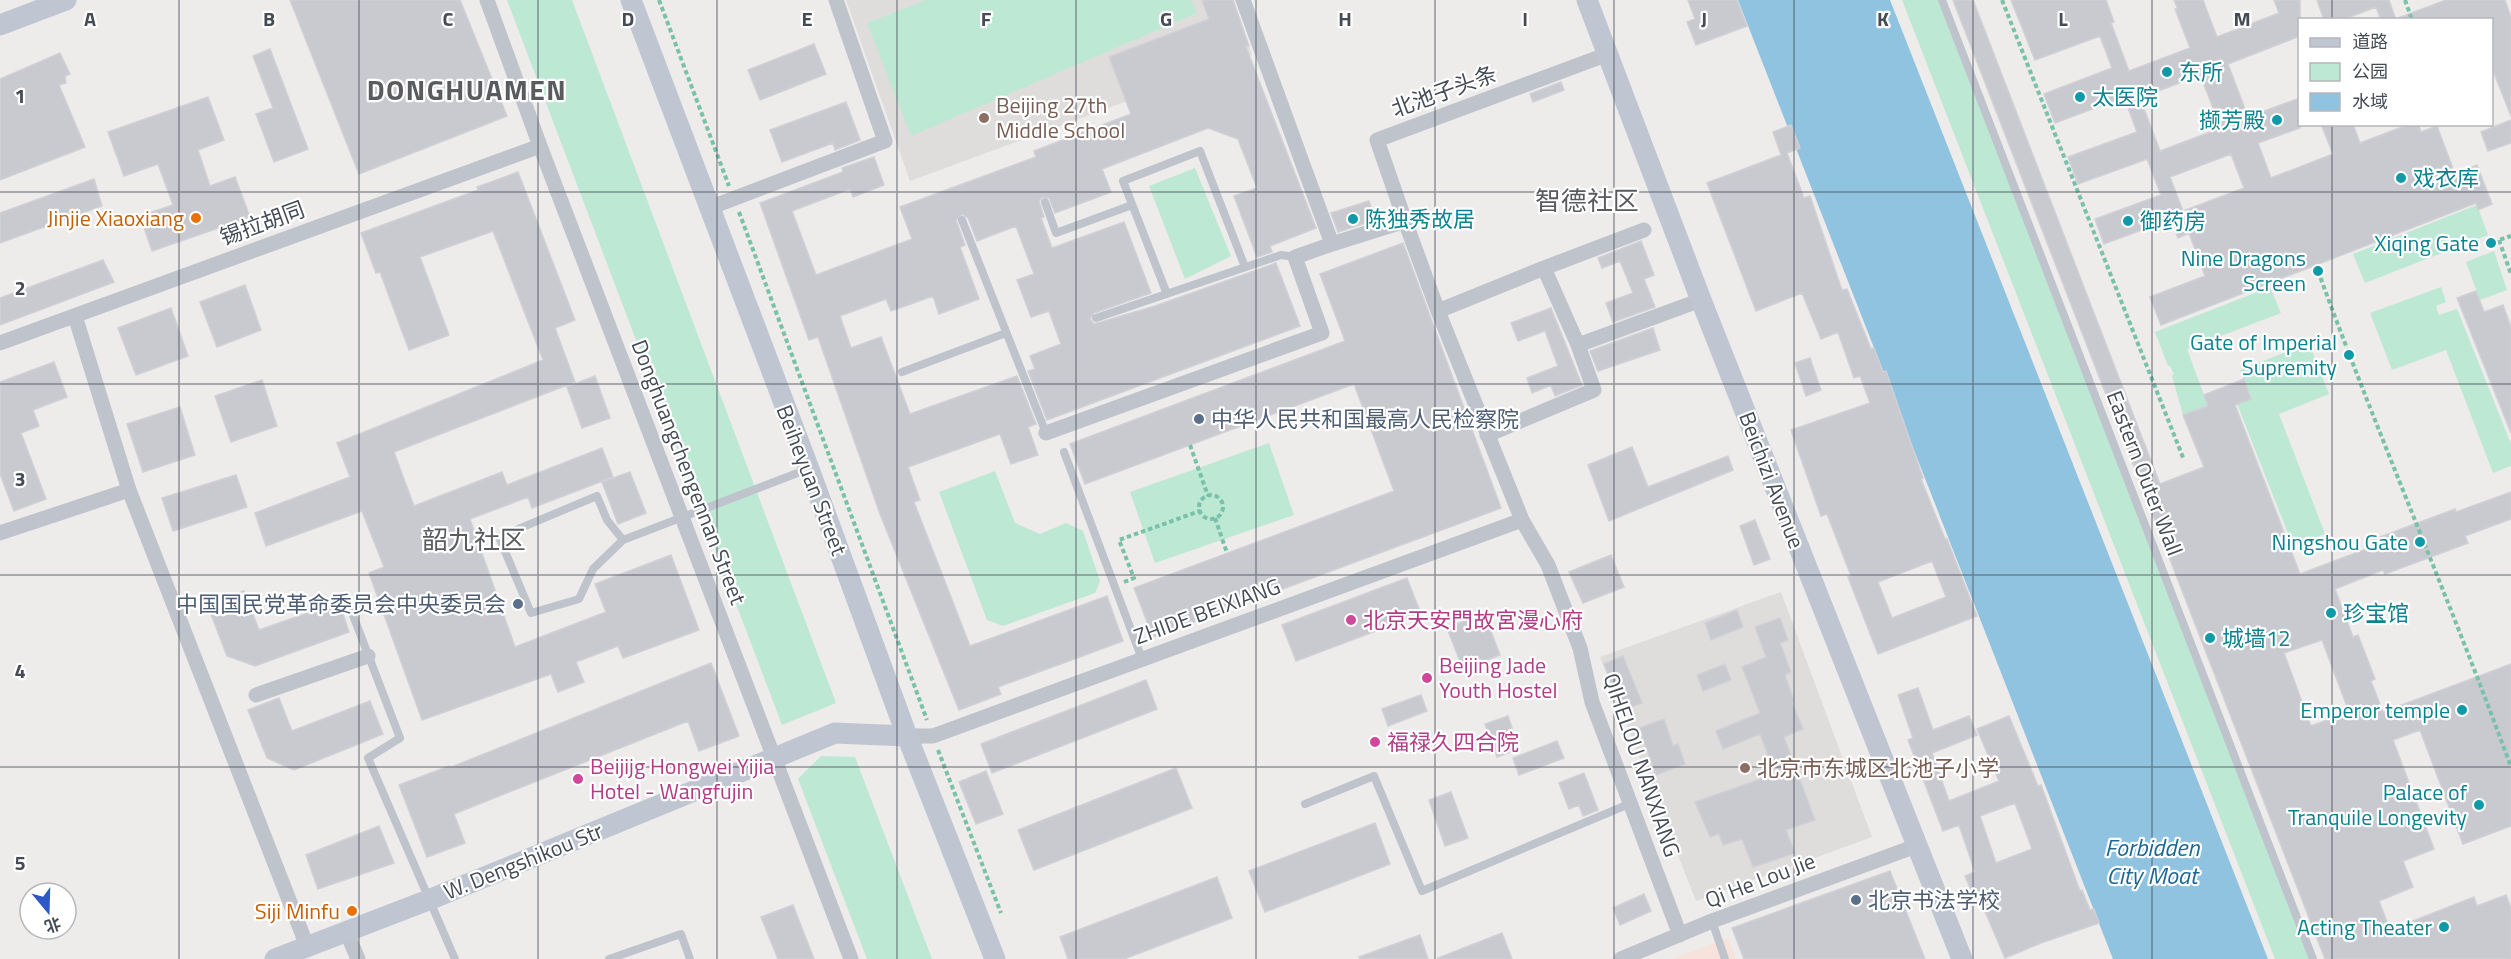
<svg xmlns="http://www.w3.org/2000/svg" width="2511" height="959" font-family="'Titillium Web','Noto Sans SC',sans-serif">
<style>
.education{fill:#dfdddc}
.medical{fill:#f7e3dc}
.green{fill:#bde8d4}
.water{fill:#8fc3e0}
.building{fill:#c9c9d0;stroke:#d0d0d6;stroke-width:1.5;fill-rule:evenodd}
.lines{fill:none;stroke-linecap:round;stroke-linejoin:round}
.path{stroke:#79c1a9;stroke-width:4;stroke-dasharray:4.5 3;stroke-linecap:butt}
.lane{stroke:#bec3cc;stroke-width:8}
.street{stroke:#bec3cc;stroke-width:15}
.secondary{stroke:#bfc6d2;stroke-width:21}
.grid{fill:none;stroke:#464c56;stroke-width:1.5;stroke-opacity:0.55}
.culture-dot{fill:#0f9aa8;stroke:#fff;stroke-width:2}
.education-dot{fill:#8d6e63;stroke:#fff;stroke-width:2}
.food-dot{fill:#e8710a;stroke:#fff;stroke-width:2}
.service-dot{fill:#5c6f8a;stroke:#fff;stroke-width:2}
.hotel-dot{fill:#d1479c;stroke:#fff;stroke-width:2}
.labels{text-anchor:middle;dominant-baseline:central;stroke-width:4.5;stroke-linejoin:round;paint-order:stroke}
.culture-label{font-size:22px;fill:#0d838f;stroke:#fff;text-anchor:end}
.street-label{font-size:22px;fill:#464c56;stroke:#fff}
.education-label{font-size:22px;fill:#785e54;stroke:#fff;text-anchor:start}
.food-label{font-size:22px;fill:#c56008;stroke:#fff;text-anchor:end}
.service-label{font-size:22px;fill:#4e5e75;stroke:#fff;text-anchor:start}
.hotel-label{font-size:22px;fill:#b23c85;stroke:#fff;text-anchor:start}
.water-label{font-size:24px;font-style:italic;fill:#1c6893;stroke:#fff}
.quarter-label{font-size:26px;fill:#595b5f;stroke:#fff}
.district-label{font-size:28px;font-weight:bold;letter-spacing:1.5px;fill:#595b5f;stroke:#fff}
.grid-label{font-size:20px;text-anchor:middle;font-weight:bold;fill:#464c56;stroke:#fff;stroke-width:4.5;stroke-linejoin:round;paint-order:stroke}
</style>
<rect width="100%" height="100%" fill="#eeebeb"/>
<path class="education" d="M846,0H1233L1252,55L910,181Z
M1781,592L1872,837L1696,901L1600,657Z"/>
<path class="medical" d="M1728,938L1736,959H1672Z"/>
<path class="green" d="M507,0H572L836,703L782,725Z
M926,0H1191L1197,13L911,136L867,23Z
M1902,0H1938L2310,959H2275Z
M1195,168L1231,256L1185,279L1149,186Z
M2477,205L2488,235L2365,283L2353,254Z
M2494,251L2507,290L2480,300L2466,262Z
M2270,287L2281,313L2187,349L2208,406L2183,415L2172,376L2174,374L2170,366H2168L2155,332Z
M2441,287L2446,302L2436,306L2439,315L2457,309L2511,444V466L2493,473L2446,350L2392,370L2370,313Z
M2309,343L2329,394L2279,414L2325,534L2293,546L2234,396L2248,390L2240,370Z
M1269,443L1294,515L1155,563L1130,492Z
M995,471L1015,523L1040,534L1066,523L1083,531L1100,581L1095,593L1003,626L987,620L939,492Z
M821,756L855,757L932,959H867L798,779Z"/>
<path class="water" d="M1738,0H1890L2268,959H2113Z"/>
<path class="building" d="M290,0H460L507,116L359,174Z
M1202,0H1233L1249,46L1246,47L1316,228L1270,246L1272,252L1257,257L1234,196L1257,188L1238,139L1208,128L1102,169L1111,192L1055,213L1049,198L1042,197L1039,201L1044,217L1041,218L1052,248L1124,222L1151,293L1094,313L1090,319L1094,324L1155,306L1276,263L1300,326L1047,420L1028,371L1035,369L1030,356L1061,344L1049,311L1031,317L1017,280L1034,274L1016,226L977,241L968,218L962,214L956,220L965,245L960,247L979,299L939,314L933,296L891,311L886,299L840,316L851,348L881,337L910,414L1017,376L1036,424L1028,427L1038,455L1011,464L1000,434L908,467L920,500L914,502L970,646L1107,596L1123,641L998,687L1001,694L959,710L880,514L818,337L809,340L760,203L843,172L842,168L874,157L884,185L853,197L850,189L792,211L816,275L912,239L900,207L1036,157L1034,151L1131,114L1109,57L1209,19Z
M1688,0H1737L1747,26L1696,45L1687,22L1695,19Z
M1953,0H1973L2160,484L2204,467L2183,415L2208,406L2204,395L2244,379L2251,399L2235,405L2300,574L2374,546L2372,540L2455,509L2456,512L2511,492V519L2465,536L2468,543L2385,574L2383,570L2335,589L2353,637L2358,635L2375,679L2371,681L2383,712L2511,664V826L2463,844L2420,730L2393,740L2434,849L2403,861L2413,887L2379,901L2390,930L2474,897L2477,906L2506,895L2511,908V959H2325ZM2322,640L2349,712L2311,726L2284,653Z
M2011,0H2106L2114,22L2111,23L2129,71L2190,48L2175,9H2178L2174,0H2203L2217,37L2279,13L2274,0H2300V36L2228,64L2248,117L2300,98V128L2258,143L2271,178L2333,154L2321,124H2353L2360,143L2410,124H2418L2421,132L2437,126L2455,174L2477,165L2492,204L2478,210L2476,203L2161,325L2150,297L2205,276L2189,233L2178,238L2171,219L2104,244L2095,219L2161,195L2147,159L2078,184L2068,157L2137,132L2124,97L2055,123L2044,94L2112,68L2100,36L2035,60ZM2200,75L2221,128L2160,151L2140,98ZM2231,154L2244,188L2183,211L2170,177Z
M2317,0H2389L2396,20H2381L2376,7L2342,20H2324Z
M2446,0H2505L2511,17V116L2492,68V20H2398V18Z
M814,44L826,74L760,100L748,70Z
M270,49L308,149L274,162L256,114L273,108L253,56Z
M60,53L70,74L65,76L66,83L59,85L85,147L0,180V79Z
M1561,82L1564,90L1533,102L1530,94Z
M208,97L224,140L198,150L210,186L235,177L250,217L152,251L140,216L173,205L158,164L124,176L108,132Z
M846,102L860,140L835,150L833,143L782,162L770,130Z
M2511,120V143L2488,151L2481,132Z
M1791,125L1800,148L1787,153L1804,198L1810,196L1842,290L1847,289L1871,349L1874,348L1883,372L1886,371L1923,478L1921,479L1945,539H1947L1977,616L1878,654L1848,577L1851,576L1827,514L1821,516L1791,430L1870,403L1860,376L1854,378L1838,332L1821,339L1802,293L1756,311L1707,183L1781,155L1773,132ZM1932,561L1946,597L1892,618L1878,582Z
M518,172L575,320L555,328L575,382L394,452L414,506L502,472L507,485L602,448L613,477L532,508L528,497L470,519L515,647L606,612L595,584L671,555L699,630L623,658L618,646L576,662L584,682L558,692L551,674L422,720L369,573L384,567L362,511L266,546L255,513L350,477L337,443L543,360L493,231L420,257L449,335L409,350L380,272L376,273L361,233L478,190L477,187Z
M94,179L102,206L0,243V213Z
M1369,201L1375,220L1338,232L1331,213Z
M1641,241L1654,275L1644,279L1655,307L1613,322L1606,303L1633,293L1620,261L1602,268L1598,258Z
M1403,243L1501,508L1153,637L1134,588L1394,491L1354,384L1085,484L1070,444L1345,341L1320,274Z
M103,260L114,282L0,325V298Z
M245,285L261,330L217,347L200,302Z
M2476,291L2484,312L2503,305L2511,327V433L2457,298Z
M171,308L188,356L136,375L118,328Z
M1551,308L1582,385L1555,396L1551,385L1532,393L1527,378L1558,366L1545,331L1518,341L1511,323Z
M1653,328L1660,350L1598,371L1590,351Z
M1810,358L1821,390L1806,396L1795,363Z
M54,362L67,397L33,410L39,426L21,433L46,499L14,511L0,474V382Z
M595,376L610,418L582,428L567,387Z
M262,380L277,426L231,442L215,396Z
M180,407L195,455L143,472L127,424Z
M1632,447L1648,487L1728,456L1733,470L1609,521L1588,465Z
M630,472L646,513L618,524L602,482Z
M236,475L247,507L173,531L162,498Z
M1755,520L1770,559L1754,565L1740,526Z
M1611,555L1624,587L1583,603L1569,572Z
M1407,578L1421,614L1296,661L1282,625Z
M244,591L259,630L339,602L349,632L255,666L227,656L207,604Z
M1737,610L1743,627L1711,640L1705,623Z
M1484,613L1500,655L1463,669L1447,628Z
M1780,618L1788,640L1780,643L1791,672L1785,675L1794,701L1792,702L1803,729L1784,737L1815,820L1786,830L1795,853L1753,867L1742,839L1723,845L1719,834L1710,837L1695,802L1775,774L1760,734L1723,749L1716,731L1760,713L1742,667L1766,657L1755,627Z
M1623,656L1642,703L1622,710L1604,664Z
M711,663L739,736L699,751L688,721L454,814L465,843L427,857L399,785L449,766V768Z
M1725,664L1731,680L1703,691L1697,675Z
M1146,680L1157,709L992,773L981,744Z
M1918,688L1933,730L1969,716L1977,735L1932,753L1949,801L1999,781L1977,729L2009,716L2038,786L2041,785L2080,891L2082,890L2090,910L2094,909L2099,923L2041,943L2005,958L1980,900L1976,902L1965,876L1975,872L1959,825L1943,831L1908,740L1913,738L1898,695ZM2015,803L2032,849L1996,863L1980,816Z
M1421,695L1427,711L1388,726L1382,709Z
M279,698L292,731L370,701L383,734L294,770L267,758L248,710Z
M1508,716L1519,749L1497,757L1485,724Z
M1664,719L1673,746L1678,744L1685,764L1656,775L1639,728Z
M1557,741L1564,758L1519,775L1513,758Z
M1176,768L1192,808L1034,870L1018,830Z
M986,771L1003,814L976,824L959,782Z
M1584,773L1598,810L1583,816L1579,805L1569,809L1559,783Z
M1451,792L1468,838L1445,846L1429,800Z
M1375,823L1390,864L1265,912L1249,871Z
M379,826L394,863L318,889L306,855Z
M1890,871L1925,959H1744L1732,928Z
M1217,877L1232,918L1124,959H1068L1060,937Z
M1644,894L1651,911L1620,925L1613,908Z
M793,905L814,959H778L761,917Z
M1502,933L1512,959H1438V958Z
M1420,935L1428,959H1360L1359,957Z"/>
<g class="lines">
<path class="path" d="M659,0L729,186
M2002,0L2184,460
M2405,0L2412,20
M739,212L927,720
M2499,240L2511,274
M2493,242L2511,236
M2318,271C2379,438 2450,600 2511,767
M1190,445L1208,496
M1199 507a12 12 0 1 1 24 0a12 12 0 1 1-24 0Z
M1215,518L1227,553
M1124,582L1134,578L1119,540L1200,511
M938,750L1001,913"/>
<path class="lane" d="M1942,0L2313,959
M1045,202L1056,233L1132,205
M962,220L1046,433
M1167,294L1123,181L1200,151L1245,267
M1096,318L1281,255L1295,257
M902,372L1006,333
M1064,452L1142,659
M623,540L593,569L579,599L531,613L499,537L597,496L607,520L623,540L808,469
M346,597L400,738L368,758L455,959
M1305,804L1374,776L1422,891L1629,804
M1712,921L1725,959
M609,959L681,934L690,959"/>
<path class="street" d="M487,0L540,146L851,959
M1243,0L1332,244L1405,221L1438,311L1522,520L1548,565L1580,648L1592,702L1680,935
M709,208L885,141L836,0
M1405,221L1377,140L1608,54
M1544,268L1644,230
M1438,311L1544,268L1578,345
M75,316L129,490L307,946
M0,343L540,146
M1046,433L1322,333L1295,257L1332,244
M1487,435L1594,390L1578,345L1701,300
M0,533L129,490
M256,695L368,656
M907,736H933L1522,520
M346,931L358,959
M1621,959L1712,921L1916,846"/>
<path class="secondary" d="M631,0L809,469L907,736L995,959
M1587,0L1701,300L1962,959
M0,25L66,0
M275,959L431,899L835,733L907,736"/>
</g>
<path class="grid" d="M179,0V959M359,0V959M538,0V959M717,0V959M897,0V959M1076,0V959M1256,0V959M1435,0V959M1614,0V959M1794,0V959M1973,0V959M2152,0V959M2332,0V20M2332,124V959M0,192H2511M0,384H2511M0,575H2511M0,767H2511"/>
<g class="culture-dot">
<circle cx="2167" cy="72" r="6"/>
<circle cx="2080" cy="97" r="6"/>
<circle cx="2277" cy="120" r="6"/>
<circle cx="2401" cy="178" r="6"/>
<circle cx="1353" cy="219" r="6"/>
<circle cx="2128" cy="221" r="6"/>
<circle cx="2491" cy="243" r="6"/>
<circle cx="2318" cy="271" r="6"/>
<circle cx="2349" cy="355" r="6"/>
<circle cx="2420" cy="542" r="6"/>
<circle cx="2331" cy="613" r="6"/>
<circle cx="2210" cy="638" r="6"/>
<circle cx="2462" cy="710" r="6"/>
<circle cx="2479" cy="805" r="6"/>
<circle cx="2444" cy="927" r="6"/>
</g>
<g class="education-dot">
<circle cx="984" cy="118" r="6"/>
<circle cx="1745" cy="768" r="6"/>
</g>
<g class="food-dot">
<circle cx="196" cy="218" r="6"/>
<circle cx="352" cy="911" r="6"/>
</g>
<g class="service-dot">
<circle cx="1199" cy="419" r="6"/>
<circle cx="518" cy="604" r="6"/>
<circle cx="1856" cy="900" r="6"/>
</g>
<g class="hotel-dot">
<circle cx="1351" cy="620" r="6"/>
<circle cx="1427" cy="678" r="6"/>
<circle cx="1375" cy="742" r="6"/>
<circle cx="578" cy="779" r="6"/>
</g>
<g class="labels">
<g class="culture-label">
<text x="2179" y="72" text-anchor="start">东所</text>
<text x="2092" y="97" text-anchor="start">太医院</text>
<text x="2265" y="120">撷芳殿</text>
<text x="2413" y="178" text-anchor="start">戏衣库</text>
<text x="1365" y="219" text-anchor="start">陈独秀故居</text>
<text x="2140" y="221" text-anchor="start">御药房</text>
<text x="2479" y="243">Xiqing Gate</text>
<text x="2306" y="258">Nine Dragons<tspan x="2306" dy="25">Screen</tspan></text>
<text x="2337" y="342">Gate of Imperial<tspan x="2337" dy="25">Supremity</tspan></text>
<text x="2408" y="542">Ningshou Gate</text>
<text x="2343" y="613" text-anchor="start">珍宝馆</text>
<text x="2222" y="638" text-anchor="start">城墙12</text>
<text x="2450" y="710">Emperor temple</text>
<text x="2467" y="792">Palace of<tspan x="2467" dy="25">Tranquile Longevity</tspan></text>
<text x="2432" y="927">Acting Theater</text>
</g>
<g class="street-label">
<text transform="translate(1444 91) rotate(-20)">北池子头条</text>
<text transform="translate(262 223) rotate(-20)">锡拉胡同</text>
<text transform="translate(689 472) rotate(69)">Donghuangchengennan Street</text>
<text transform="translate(2145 473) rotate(69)">Eastern Outer Wall</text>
<text transform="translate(812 480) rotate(69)">Beiheyuan Street</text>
<text transform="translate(1772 480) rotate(69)">Beichizi Avenue</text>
<text transform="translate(1207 611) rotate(-20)">ZHIDE BEIXIANG</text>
<text transform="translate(1642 765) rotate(71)">QIHELOU NANXIANG</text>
<text transform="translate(523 861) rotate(-22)">W. Dengshikou Str</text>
<text transform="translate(1760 880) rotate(-21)">Qi He Lou Jie</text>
</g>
<g class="education-label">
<text x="996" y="105">Beijing 27th<tspan x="996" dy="25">Middle School</tspan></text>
<text x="1757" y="768">北京市东城区北池子小学</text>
</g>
<g class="food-label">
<text x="184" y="218">Jinjie Xiaoxiang</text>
<text x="340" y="911">Siji Minfu</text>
</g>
<g class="service-label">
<text x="1211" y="419">中华人民共和国最高人民检察院</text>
<text x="506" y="604" text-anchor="end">中国国民党革命委员会中央委员会</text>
<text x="1868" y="900">北京书法学校</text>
</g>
<g class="hotel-label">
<text x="1363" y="620">北京天安門故宮漫心府</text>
<text x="1439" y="665">Beijing Jade<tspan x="1439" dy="25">Youth Hostel</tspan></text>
<text x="1387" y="742">福禄久四合院</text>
<text x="590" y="766">Beijijg Hongwei Yijia<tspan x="590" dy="25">Hotel - Wangfujin</tspan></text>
</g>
<g class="water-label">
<text x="2152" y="847">Forbidden<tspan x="2152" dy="28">City Moat</tspan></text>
</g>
<g class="quarter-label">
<text x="1587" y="200">智德社区</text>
<text x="474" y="539">韶九社区</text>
</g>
<g class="district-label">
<text x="467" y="89">DONGHUAMEN</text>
</g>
</g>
<g class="grid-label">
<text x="90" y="26">A</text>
<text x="269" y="26">B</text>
<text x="448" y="26">C</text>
<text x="628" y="26">D</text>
<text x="807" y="26">E</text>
<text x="986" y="26">F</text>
<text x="1166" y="26">G</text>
<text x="1345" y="26">H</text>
<text x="1525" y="26">I</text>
<text x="1704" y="26">J</text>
<text x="1883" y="26">K</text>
<text x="2063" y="26">L</text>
<text x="2242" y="26">M</text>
<text x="20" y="103">1</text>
<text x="20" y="295">2</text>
<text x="20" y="486">3</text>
<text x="20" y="678">4</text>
<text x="20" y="870">5</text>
</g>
<rect x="2298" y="18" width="195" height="108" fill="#ffffff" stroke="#b5b7bb" stroke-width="1.5"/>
<rect x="2310" y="38" width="30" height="9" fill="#bfc6d2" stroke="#b5b7bb" stroke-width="1.5"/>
<text x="2352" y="48" font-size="18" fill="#464c56">道路</text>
<rect x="2310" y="63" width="30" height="18" fill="#bde8d4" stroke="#b5b7bb" stroke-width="1.5"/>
<text x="2352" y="78" font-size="18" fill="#464c56">公园</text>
<rect x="2310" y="93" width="30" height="18" fill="#8fc3e0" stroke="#b5b7bb" stroke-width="1.5"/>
<text x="2352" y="108" font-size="18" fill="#464c56">水域</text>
<g transform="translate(48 911) rotate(161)"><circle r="28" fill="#ffffff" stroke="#b5b7bb" stroke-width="1.5"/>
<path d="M0-4.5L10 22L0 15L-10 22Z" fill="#2d58c6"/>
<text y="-9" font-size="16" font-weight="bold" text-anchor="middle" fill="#464c56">北</text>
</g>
</svg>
